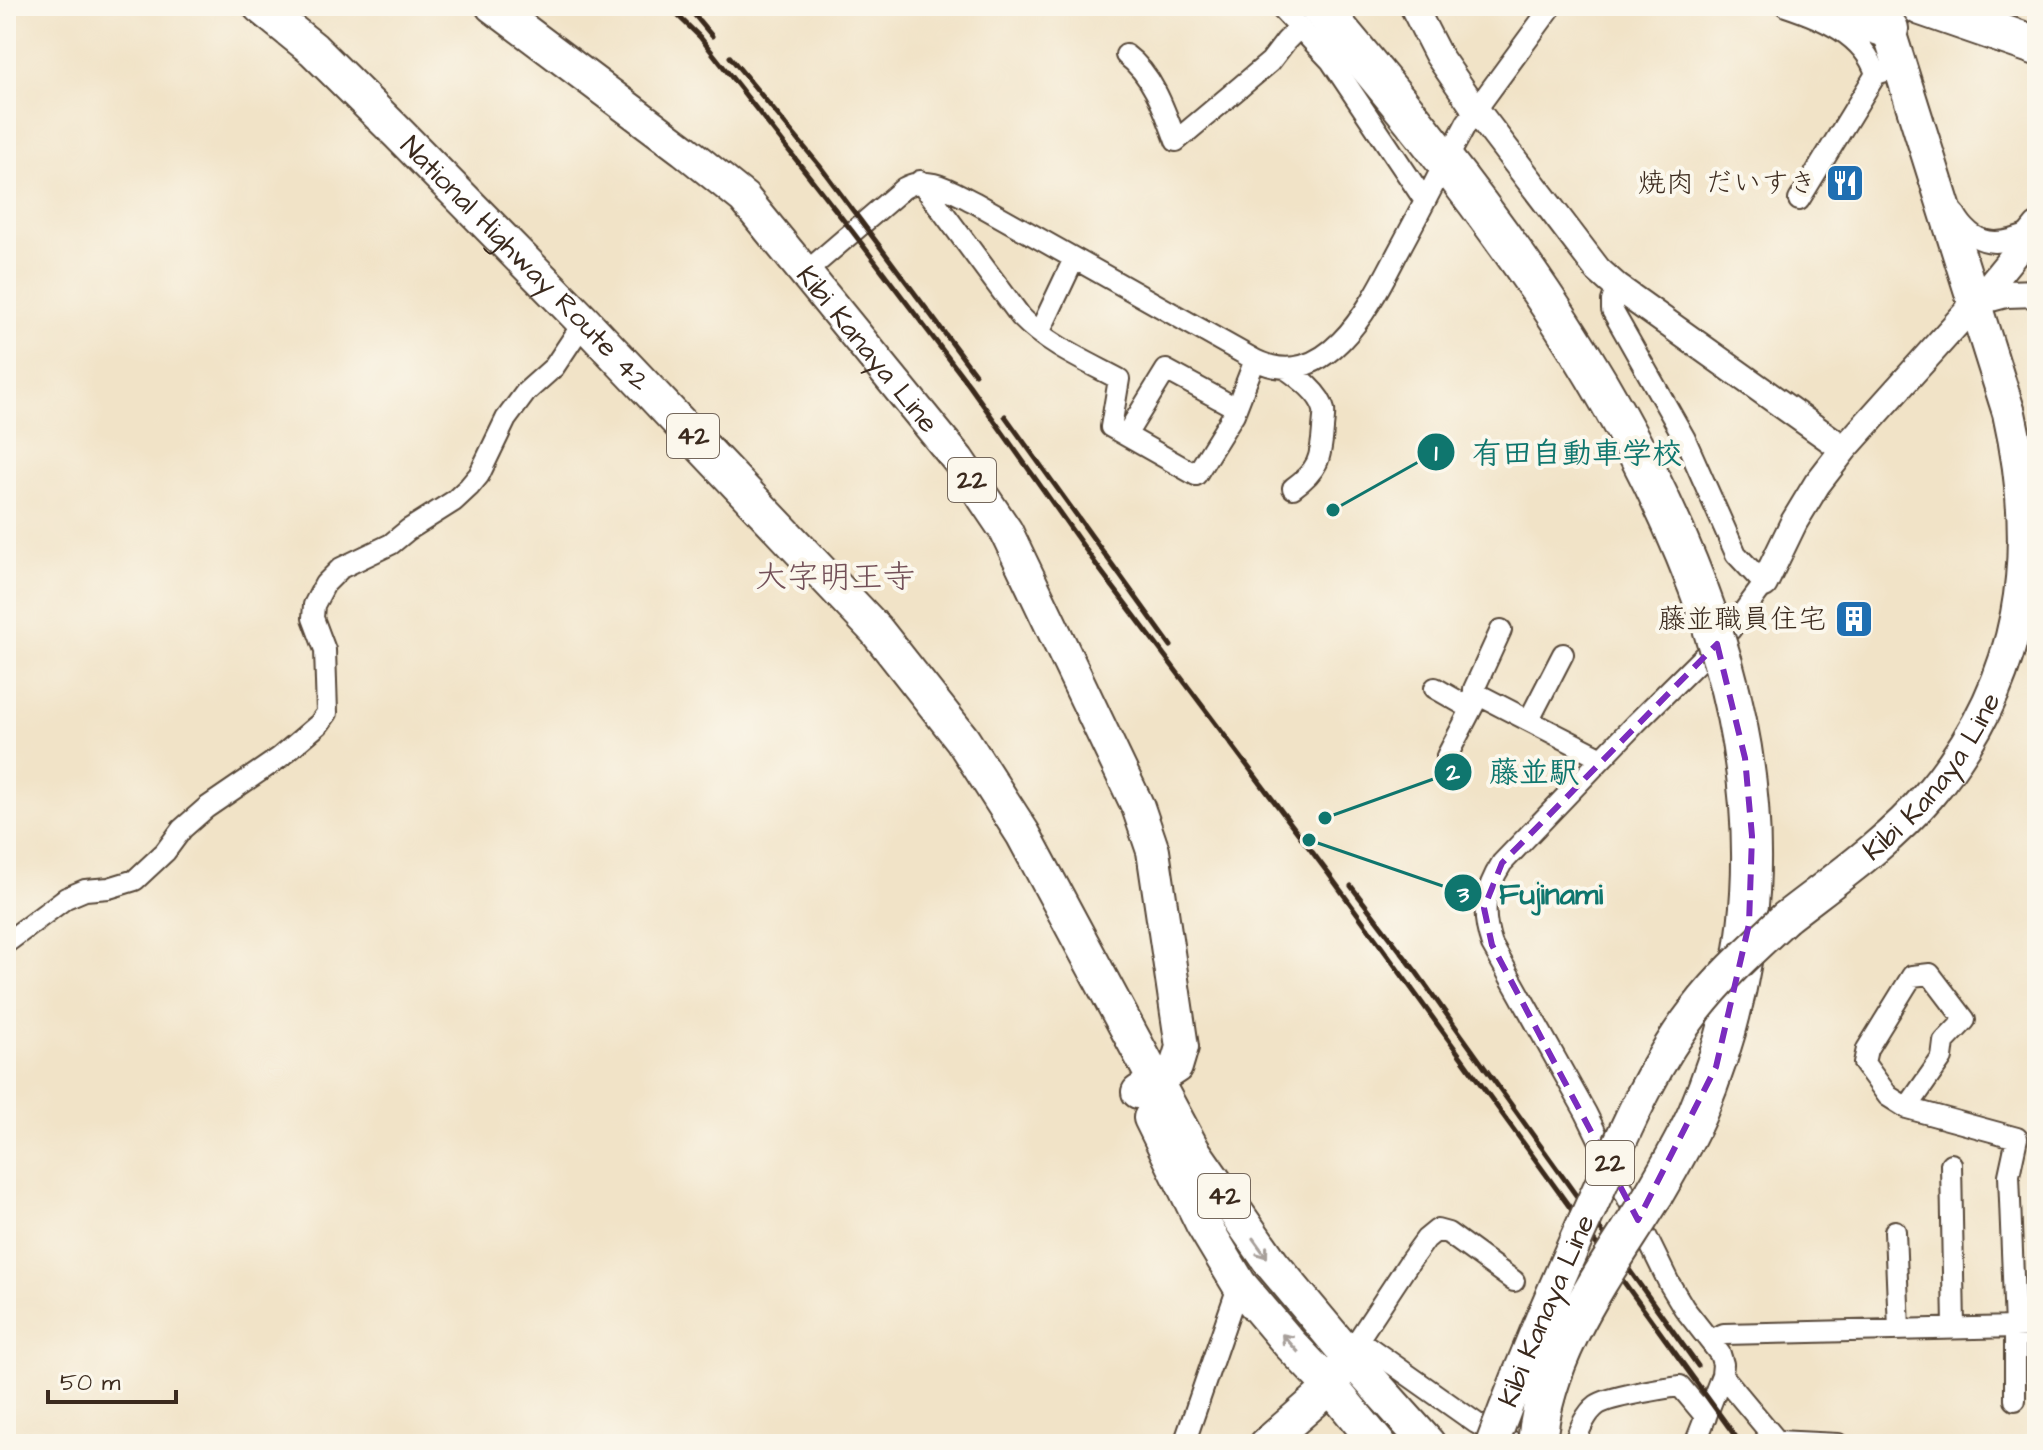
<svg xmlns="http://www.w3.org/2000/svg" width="2043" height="1450" font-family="'Architects Daughter','Klee One',sans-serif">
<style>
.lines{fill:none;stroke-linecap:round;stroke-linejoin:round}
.minor-casing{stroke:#564637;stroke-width:24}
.tertiary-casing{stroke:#564637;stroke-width:30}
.primary-casing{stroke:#564637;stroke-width:36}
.trunk-casing{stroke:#564637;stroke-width:38}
.motorway-casing{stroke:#564637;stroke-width:42}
.minor{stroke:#fff;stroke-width:20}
.tertiary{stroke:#fff;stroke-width:26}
.primary{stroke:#fff;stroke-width:32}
.trunk{stroke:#fff;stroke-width:34}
.motorway{stroke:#fff;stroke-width:38}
.rail{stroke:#3b2a1e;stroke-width:5}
.primary-bridge-casing{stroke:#564637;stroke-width:36;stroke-linecap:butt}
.motorway-bridge-casing{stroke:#564637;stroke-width:42;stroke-linecap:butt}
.primary-bridge{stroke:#fff;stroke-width:32}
.motorway-bridge{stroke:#fff;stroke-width:38}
.oneway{stroke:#a79f9a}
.marked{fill:none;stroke:#7b2cbf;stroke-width:6;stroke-dasharray:16 10;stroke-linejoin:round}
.labels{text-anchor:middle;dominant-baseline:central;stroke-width:8;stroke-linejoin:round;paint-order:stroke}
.shield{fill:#fbf7ec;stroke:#75685c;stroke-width:2}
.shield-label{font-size:26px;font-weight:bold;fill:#3b2a1e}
.poi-label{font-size:28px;fill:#3b2a1e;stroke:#fbf7ec;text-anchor:end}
.street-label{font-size:28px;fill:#3b2a1e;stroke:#fbf7ec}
.quarter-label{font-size:32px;fill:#735058;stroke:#fbf7ec}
.leader{fill:none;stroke:#0f766e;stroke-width:3}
.callout-dot{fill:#0f766e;stroke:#fbf7ec;stroke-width:3}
.mark-label{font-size:24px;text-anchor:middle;font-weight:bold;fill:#fff}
.callout-label{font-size:30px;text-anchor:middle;font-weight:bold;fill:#0f766e;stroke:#fbf7ec;stroke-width:8;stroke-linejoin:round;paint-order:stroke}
</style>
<rect width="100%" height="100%" fill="#fbf7ec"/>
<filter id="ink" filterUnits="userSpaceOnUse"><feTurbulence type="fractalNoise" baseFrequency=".0125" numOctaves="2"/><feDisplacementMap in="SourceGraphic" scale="16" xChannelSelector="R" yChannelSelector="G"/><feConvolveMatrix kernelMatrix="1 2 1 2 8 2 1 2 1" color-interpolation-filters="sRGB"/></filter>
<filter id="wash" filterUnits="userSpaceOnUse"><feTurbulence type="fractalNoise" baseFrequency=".006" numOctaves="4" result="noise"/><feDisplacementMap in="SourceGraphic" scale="32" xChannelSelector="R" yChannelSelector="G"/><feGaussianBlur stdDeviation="1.8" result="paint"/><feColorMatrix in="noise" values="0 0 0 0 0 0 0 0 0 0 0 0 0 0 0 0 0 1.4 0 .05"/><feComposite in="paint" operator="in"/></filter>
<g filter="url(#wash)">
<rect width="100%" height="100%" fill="#f1e3c7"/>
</g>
<g filter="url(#ink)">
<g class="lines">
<g class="minor-casing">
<path id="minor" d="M1279,6L1331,61L1425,201
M1786,6C1822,18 1864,35 1876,74L1886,71
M1126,55C1153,75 1165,111 1176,141L1270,62L1286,41L1300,27
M1451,152L1467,122L1552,6
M920,181L1021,317C1048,345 1085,361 1119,379L1111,427L1196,475L1234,414L1255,360
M1799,200L1876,74
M1955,214C1974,248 2000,247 2033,232
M806,272L904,188C928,174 951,191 974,202L1255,360C1327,395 1371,304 1397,254C1411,228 1425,202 1438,176
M1617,287L1612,301V310L1685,439L1736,554L1764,584L1730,630L1636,723L1502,863C1484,891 1481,913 1492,945L1586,1113L1669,1283L1684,1308L1720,1354L1723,1364L1722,1375L1695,1444
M1039,333L1074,259
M1285,368C1299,378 1320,393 1324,410C1325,415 1323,424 1323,429C1321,459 1318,470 1293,488
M1126,435L1166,370L1236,408
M1435,688L1463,704L1483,697L1602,758
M1529,720L1563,654
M1447,756L1474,704V689L1501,630
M6,943L66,898L85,890L109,888L135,880L165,852L182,829L206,808L279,758L319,724L327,713L325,650L313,618L314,605L325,584L341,568L391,544L408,530L454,501L469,487L479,475L506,419L526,392L554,367L584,322
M1951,1164L1954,1327
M1895,1231L1899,1329
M1709,1340L1724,1334L2015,1327L2009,1175L2017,1138L1907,1108L1888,1096L1864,1063L1867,1049L1912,976L1930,974L1965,1020L1944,1042L1942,1058L1907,1108
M1360,1341L1476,1423L1514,1444
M1348,1355L1410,1261L1426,1239L1437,1230L1448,1233L1514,1281
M1722,1375L1777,1441L1838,1444
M2015,1400V1327L2037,1326
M1184,1444L1239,1284
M1574,1444C1579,1431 1585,1414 1597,1405C1608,1397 1664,1388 1680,1386L1706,1417"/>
</g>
<g class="tertiary-casing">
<path id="tertiary" d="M1413,6L1438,55L1476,110L1598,270L1617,287L1844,449
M1976,302L2006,294L2037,293
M1764,584L1794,522L1817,484L1844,449L1976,302L2037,227"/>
</g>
<g class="primary-casing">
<g id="primary">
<path id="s1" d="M492,6L684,150L744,198L958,460L1006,531L1138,807L1153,851L1182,1047L1176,1067L1138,1092"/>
<path id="s2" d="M1785,918C1834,880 1888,843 1928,796C2025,681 2041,555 2009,413L1881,6"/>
<path d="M1266,1444L1331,1387L1343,1365"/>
</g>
</g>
<g class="trunk-casing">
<g id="trunk">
<path id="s3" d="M260,6L313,49L399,134L584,322L876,630L962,739L1023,834L1193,1151L1272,1264L1348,1355L1428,1444"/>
<path d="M1151,1118L1203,1224L1239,1284L1289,1343L1331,1387L1378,1444"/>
</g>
</g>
<g class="motorway-casing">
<path id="motorway" d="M1319,6C1477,194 1627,383 1709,618
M1822,6L1889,29
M1921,6L2037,46
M1654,1194C1669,1168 1685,1141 1697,1114C1760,964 1767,819 1723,663"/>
</g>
<use href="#minor" class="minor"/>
<use href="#tertiary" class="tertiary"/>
<use href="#primary" class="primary"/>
<use href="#trunk" class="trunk"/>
<use href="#motorway" class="motorway"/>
<path class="rail" d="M668,6L700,37L852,231L969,385L1098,567L1328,873L1741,1444
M687,6L712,36
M730,57L819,165L975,374
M1005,416L1171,646
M1351,886L1417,973L1698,1366"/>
<g class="primary-bridge-casing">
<g id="primary-bridge">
<path id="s4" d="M1492,1444C1524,1358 1560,1274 1598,1191C1626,1128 1653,1064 1696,1009C1722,975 1753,948 1785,918"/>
</g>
</g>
<g class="motorway-bridge-casing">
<path id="motorway-bridge" d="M1709,618L1723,663
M1537,1444C1544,1351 1607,1270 1654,1194"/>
</g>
<use href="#primary-bridge" class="primary-bridge"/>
<use href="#motorway-bridge" class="motorway-bridge"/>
</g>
<defs><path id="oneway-shaft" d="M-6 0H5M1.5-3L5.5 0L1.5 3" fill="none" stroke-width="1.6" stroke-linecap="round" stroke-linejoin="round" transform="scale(2)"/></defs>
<g class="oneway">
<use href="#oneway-shaft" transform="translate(1260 1248) rotate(54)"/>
<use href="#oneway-shaft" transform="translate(1290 1343) rotate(-132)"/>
</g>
</g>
<path class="marked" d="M1717,644L1745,758L1752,836L1749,924L1716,1067L1638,1220L1492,945L1484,908L1502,863Z"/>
<defs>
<g id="restaurant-square" transform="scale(2)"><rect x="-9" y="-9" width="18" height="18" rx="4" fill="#1f6fb2" stroke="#fbf7ec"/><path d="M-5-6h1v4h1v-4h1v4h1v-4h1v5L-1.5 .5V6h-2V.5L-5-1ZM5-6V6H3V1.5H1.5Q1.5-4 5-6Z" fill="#fff"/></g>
<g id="building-square" transform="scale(2)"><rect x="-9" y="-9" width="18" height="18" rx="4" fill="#1f6fb2" stroke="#fbf7ec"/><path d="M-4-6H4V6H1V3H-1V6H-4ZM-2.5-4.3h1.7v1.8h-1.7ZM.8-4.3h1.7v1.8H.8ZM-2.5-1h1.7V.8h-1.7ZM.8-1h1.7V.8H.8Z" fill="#fff"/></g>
</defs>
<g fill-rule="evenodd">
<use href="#restaurant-square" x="1845" y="183"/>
<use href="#building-square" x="1854" y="619"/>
</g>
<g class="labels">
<g class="shield">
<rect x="667" y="414" width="52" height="44" rx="6"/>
<rect x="948" y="458" width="48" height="44" rx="6"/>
<rect x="1586" y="1141" width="48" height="44" rx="6"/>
<rect x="1198" y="1174" width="52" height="44" rx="6"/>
</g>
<g class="shield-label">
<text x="693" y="436">42</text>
<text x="972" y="480">22</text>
<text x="1610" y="1163">22</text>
<text x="1224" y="1196">42</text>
</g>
<g class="poi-label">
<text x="1817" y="183">焼肉 だいすき</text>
<text x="1826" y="619">藤並職員住宅</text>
</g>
<g class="street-label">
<text stroke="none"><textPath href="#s3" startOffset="370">National Highway Route 42</textPath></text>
<text stroke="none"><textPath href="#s1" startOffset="512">Kibi Kanaya Line</textPath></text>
<text stroke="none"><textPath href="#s2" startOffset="206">Kibi Kanaya Line</textPath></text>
<text stroke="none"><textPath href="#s4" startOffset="144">Kibi Kanaya Line</textPath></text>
</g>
<g class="quarter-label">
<text x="835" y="577">大字明王寺</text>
</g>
</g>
<path class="leader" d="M1333 510L1436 452M1325 818L1453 772M1309 840L1463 893"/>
<g class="callout-dot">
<circle cx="1333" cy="510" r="8"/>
<circle cx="1325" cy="818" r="8"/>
<circle cx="1309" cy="840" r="8"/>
<circle cx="1436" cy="452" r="20"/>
<circle cx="1453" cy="772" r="20"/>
<circle cx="1463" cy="893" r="20"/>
</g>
<g class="mark-label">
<text x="1436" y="461">1</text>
<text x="1453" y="780">2</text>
<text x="1463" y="902">3</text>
</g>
<g class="callout-label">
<text x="1577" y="463">有田自動車学校</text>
<text x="1534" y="782">藤並駅</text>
<text x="1551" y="904">Fujinami</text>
</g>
<rect width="2043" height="1450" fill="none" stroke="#fbf7ec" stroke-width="32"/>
<path d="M48 1390v12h128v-12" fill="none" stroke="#3b2a1e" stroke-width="4"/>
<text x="60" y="1390" font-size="24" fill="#3b2a1e" stroke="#fbf7ec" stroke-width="6" paint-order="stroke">50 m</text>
</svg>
